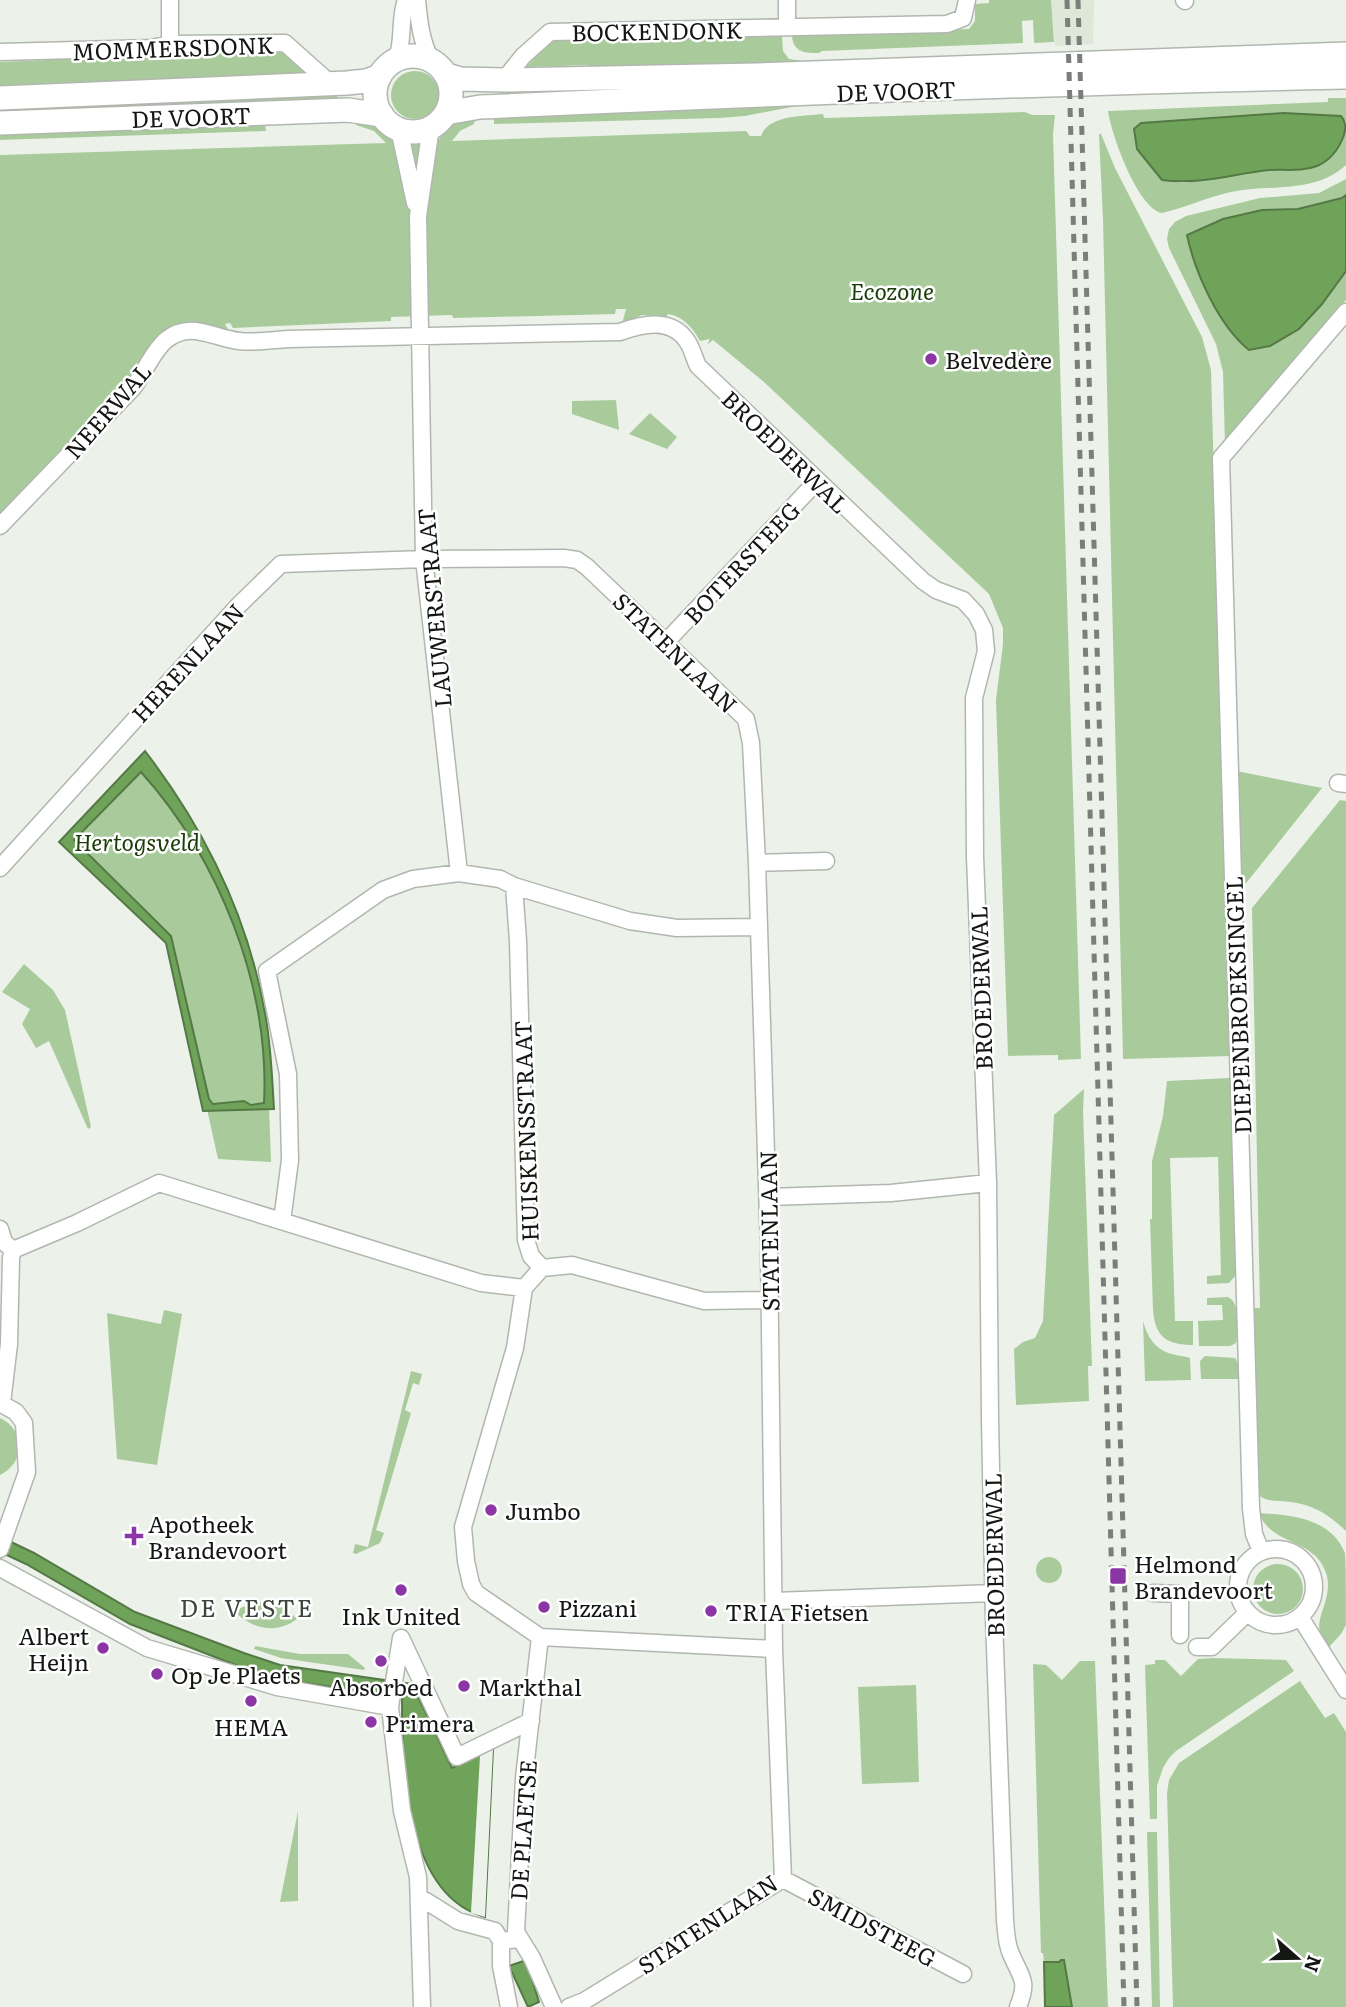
<svg xmlns="http://www.w3.org/2000/svg" width="1346" height="2007" font-family="Literata,serif">
<style>
.built{fill:#dde8d9}
.green{fill:#a9cb9c}
.water{fill:#6fa35a;stroke:#547945;stroke-width:2;fill-rule:evenodd}
.pier{fill:#ecf2ea}
.lines{fill:none;stroke-linecap:round;stroke-linejoin:round}
.street-casing{stroke:#b1b7af;stroke-width:19}
.secondary-casing{stroke:#b1b7af;stroke-width:26}
.street{stroke:#fff;stroke-width:16}
.secondary{stroke:#fff;stroke-width:23}
.rail{stroke:#7b7f7a;stroke-width:5;stroke-dasharray:9 9;stroke-linecap:butt}
.poi-dot{fill:#8b36a4;stroke:#fff;stroke-width:2.5}
.labels{text-anchor:middle;dominant-baseline:central;stroke-width:5;stroke-linejoin:round;paint-order:stroke}
.street-label{font-size:23px;fill:#141614;stroke:#fff}
.park-label{font-size:23px;font-style:italic;fill:#1a3c08;stroke:#fff}
.poi-label{font-size:23px;fill:#141614;stroke:#fff;text-anchor:start}
.neighbourhood-label{font-size:24px;letter-spacing:2px;fill:#3f443e;stroke:#fff}
</style>
<rect width="100%" height="100%" fill="#ecf2ea"/>
<path class="built" d="M1051,0H1094L1093,44L1055,46Z"/>
<path class="green" d="M989,0H1051L1054,42L1034,43L1033,20L1022,21L1023,43L822,51L819,53C806,53 794,53 792,37L795,35L969,29L975,21V4L989,3Z
M778,33L782,36L783,51L789,59L810,62L590,72L589,65L526,67L552,40Z
M280,48L290,54L309,76L0,91V62L166,55L178,50Z
M391 95a24 24 0 1 1 48 0a24 24 0 1 1-48 0Z
M337,90L338,105L0,115V102Z
M1328,98H1346V123L1341,116H1333L1137,149L1162,180L1184,183L1269,170L1315,167L1344,135L1346,127V165C1315,194 1269,184 1231,192C1207,197 1185,208 1162,213C1138,209 1111,134 1108,111L1328,102Z
M807,104L745,116L719,118L494,124V113Z
M1025,112L1032,115H1055L1053,134L1081,1059L1058,1060V1055L1008,1056L996,700L1003,644V628L989,594L764,382L713,340L707,345L710,339L700,341C693,328 683,316 668,314L666,317L642,315L622,324L626,309H616L615,314L453,318L452,315L391,317V321L233,328L230,323L225,324L229,331L228,335C211,326 200,322 181,326L180,324L154,341L139,366L137,362L130,380L0,518V155L386,143L374,131L356,125L354,116L379,125L395,143L437,141L454,123L476,114L474,124L460,131L452,141L746,131L750,136H761C768,115 804,116 823,114L824,118Z
M265,124L266,131L0,140V126Z
M1099,134H1101L1115,168L1202,337L1211,370L1230,1056L1123,1059L1103,220Z
M1346,179V195L1342,198L1298,209L1262,210L1223,219L1187,235L1190,249L1220,316L1299,329L1322,304L1346,271V300L1225,445L1223,372L1216,344L1169,248L1167,239L1169,229L1175,222L1186,216L1260,198L1319,193Z
M616,400L619,430L572,414V401Z
M650,413L677,437L667,449L629,434Z
M143,761L194,836L247,951L267,1048L271,1162L218,1159L170,942L67,842Z
M1236,771L1322,788L1239,892Z
M1340,800L1346,801V1531C1329,1515 1314,1505 1291,1502C1278,1500 1269,1503 1258,1495L1252,1308H1260L1252,908Z
M24,964L53,990L65,1010L91,1127L88,1129L49,1041L36,1048L22,1024L30,1009L2,992Z
M1230,1078L1236,1275L1229,1283L1207,1284V1276L1221,1275L1218,1157L1170,1158L1175,1321H1193V1345C1167,1345 1155,1337 1153,1310L1150,1219H1152V1161L1163,1116L1167,1081Z
M1084,1089L1083,1111L1092,1366H1088L1089,1401L1016,1405L1014,1349L1023,1342L1035,1338L1043,1321L1054,1115Z
M1228,1297C1241,1303 1239,1330 1236,1343L1230,1346H1199L1198,1321L1223,1320L1222,1305H1207V1298Z
M164,1310L182,1314L157,1465L117,1459L107,1313L161,1324Z
M1143,1321C1147,1336 1155,1350 1172,1354C1179,1356 1184,1356 1190,1358L1191,1380L1145,1381Z
M1205,1356L1235,1358L1238,1363L1239,1379H1201L1200,1361Z
M411,1371L422,1374L419,1385L413,1383L405,1410L411,1413L376,1530L384,1533L380,1543L356,1554L353,1553L355,1544L368,1547Z
M0,1418C26,1430 25,1463 0,1475Z
M1259,1513C1291,1515 1331,1518 1345,1553C1346,1565 1346,1608 1346,1625L1341,1634L1329,1647C1326,1642 1321,1637 1320,1632C1315,1617 1334,1596 1326,1573C1315,1538 1271,1546 1259,1513Z
M1036 1570a13 13 0 1 1 26 0a13 13 0 1 1-26 0Z
M1253 1589a25 25 0 1 1 50 0a25 25 0 1 1-50 0Z
M254,1602C272,1601 285,1606 297,1619C275,1635 252,1629 234,1611Z
M255,1646L300,1654H348L365,1668L364,1670L281,1658L254,1649Z
M1213,1658L1286,1660L1294,1671L1176,1751L1169,1758L1163,1768L1157,1786V1819H1150L1145,1665L1155,1664V1660H1165L1181,1676L1198,1659Z
M1080,1661H1095L1108,2007H1050L1048,1962H1044L1043,1953H1041L1033,1664L1046,1665L1062,1680Z
M1300,1681L1325,1718L1334,1713L1346,1732V2007H1173L1167,1793L1169,1780L1179,1763Z
M916,1685L919,1782L862,1784L858,1687Z
M298,1811V1901L280,1902Z
M1147,1832H1157L1160,2007H1152Z"/>
<path class="water" d="M1283,113L1341,116C1346,122 1346,127 1344,135C1339,149 1331,160 1317,166C1302,172 1284,169 1269,170C1232,174 1199,185 1162,180L1137,149L1134,129L1141,123Z
M1346,195V271L1322,304L1299,329L1270,346L1249,350C1219,326 1195,273 1187,235L1223,219L1262,210L1298,209L1342,198Z
M145,751C204,828 248,917 265,1013C271,1044 272,1077 274,1109L203,1111L166,943L59,842ZM141,772C219,859 270,986 264,1103L251,1105L244,1101L213,1104L209,1099L171,936L74,840Z
M9,1541L34,1553L135,1612L244,1653L280,1665L412,1684L452,1768L493,1749L485,1917C404,1895 402,1764 402,1697L278,1679L251,1671L130,1624L26,1564L0,1552Z
M526,1960L539,2002L528,2007L509,1966Z
M1061,1960H1064L1072,2007H1045L1044,1962H1059Z"/>
<path class="pier" d="M493,1749L485,1917L471,1913L480,1756Z"/>
<g class="lines">
<g class="street-casing">
<path id="street" d="M417,0C419,21 421,41 431,60
M787,0V27
M1184,0L1185,1
M170,44V0
M0,52L152,48L170,44L285,43L331,84
M397,59C404,40 399,19 406,0
M504,80L523,56L550,32L947,24L963,18L967,0
M431,127L418,216L424,559L459,873
M399,129L415,203
M0,526L132,389C144,374 152,352 166,340C191,320 212,338 239,341C254,343 272,340 288,339L620,332C642,324 671,317 687,341C692,348 694,358 698,366L923,581L936,590L963,600L976,614L984,630L986,651L974,698L975,857L988,1183L990,1419L994,1620L1005,1920C1006,1931 1006,1943 1011,1954C1021,1978 1029,1980 1018,2007
M666,642L817,481
M1338,783L1346,784
M757,863L826,861
M0,868L239,605L281,564L424,559L564,558L577,560L587,567L746,719L751,743L757,863L769,1250L774,1649L783,1879L584,2001L569,2007
M514,886L518,941L526,1240L531,1256L542,1268
M768,1197L891,1193L988,1183
M282,1221L290,1160L288,1074L267,971L383,890L413,879L459,873L500,879L514,886L630,921L677,928L757,927
M0,1229L4,1242L13,1250
M13,1250L77,1223L159,1183L481,1283L524,1288
M542,1268L572,1265L704,1301L770,1300
M0,1403L16,1412L24,1423L27,1472L0,1549
M2,1403L9,1344L11,1258L13,1250
M1238 1587a38 38 0 1 1 76 0a38 38 0 1 1-76 0Z
M1261,1551L1254,1534L1251,1508L1221,458L1346,312
M0,1568L147,1648L277,1687L390,1707
M1153,1593L1180,1594V1635
M774,1601L994,1593
M1300,1617L1346,1690
M540,1637L476,1593L471,1584L466,1561L463,1527L515,1348L524,1288L542,1268
M540,1637L524,1778L516,1932L532,1958L554,2007
M540,1637L774,1649
M401,1638L390,1707L402,1811L418,1877L422,2007
M401,1638L457,1757L531,1721
M1197,1647H1212L1247,1613
M783,1879L963,1974
M419,1900L426,1901L458,1921L495,1931L501,1941L520,1939
M501,1941V1966L509,2007"/>
</g>
<g class="secondary-casing">
<path id="secondary" d="M375 94a38 38 0 1 1 76 0a38 38 0 1 1-76 0Z
M447,75L460,79L504,80L757,75L1346,54
M0,98L347,83L366,81L380,76
M446,113L480,107C768,94 1057,83 1346,77
M0,123L348,110L382,115"/>
</g>
<use href="#street" class="street"/>
<use href="#secondary" class="secondary"/>
<path class="rail" d="M1067,0L1124,2007
M1078,0L1137,2007"/>
</g>
<g class="poi-dot">
<circle cx="931" cy="359" r="7"/>
<circle cx="491" cy="1510" r="7"/>
<path d="M130.5 1525.5h7v7h7v7h-7v7h-7v-7h-7v-7h7z"/>
<rect x="1109" y="1567" width="18" height="18" rx="3.5"/>
<circle cx="401" cy="1590" r="7"/>
<circle cx="544" cy="1607" r="7"/>
<circle cx="711" cy="1611" r="7"/>
<circle cx="103" cy="1648" r="7"/>
<circle cx="381" cy="1661" r="7"/>
<circle cx="157" cy="1674" r="7"/>
<circle cx="464" cy="1686" r="7"/>
<circle cx="251" cy="1701" r="7"/>
<circle cx="371" cy="1722" r="7"/>
</g>
<g class="labels">
<g class="street-label">
<text transform="translate(657 30) rotate(-1)">BOCKENDONK</text>
<text transform="translate(173 47) rotate(-2)">MOMMERSDONK</text>
<text transform="translate(896 90) rotate(-2)">DE VOORT</text>
<text transform="translate(191 116) rotate(-2)">DE VOORT</text>
<text transform="translate(107 410) rotate(-49)">NEERWAL</text>
<text transform="translate(786 451) rotate(44)">BROEDERWAL</text>
<text transform="translate(741 562) rotate(-47)">BOTERSTEEG</text>
<text transform="translate(433 608) rotate(-95)">LAUWERSTRAAT</text>
<text transform="translate(676 652) rotate(44)">STATENLAAN</text>
<text transform="translate(187 662) rotate(-47)">HERENLAAN</text>
<text transform="translate(980 988) rotate(-92)">BROEDERWAL</text>
<text transform="translate(1237 1005) rotate(-92)">DIEPENBROEKSINGEL</text>
<text transform="translate(525 1131) rotate(-92)">HUISKENSSTRAAT</text>
<text transform="translate(768 1231) rotate(-91)">STATENLAAN</text>
<text transform="translate(993 1555) rotate(-91)">BROEDERWAL</text>
<text transform="translate(522 1830) rotate(-86)">DE PLAETSE</text>
<text transform="translate(707 1923) rotate(-33)">STATENLAAN</text>
<text transform="translate(873 1926) rotate(28)">SMIDSTEEG</text>
</g>
<g class="park-label">
<text x="892" y="290">Ecozone</text>
<text x="137" y="841">Hertogsveld</text>
</g>
<g class="poi-label">
<text x="945" y="359">Belvedère</text>
<text x="505" y="1510">Jumbo</text>
<text x="148" y="1523">Apotheek<tspan x="148" dy="26">Brandevoort</tspan></text>
<text x="1134" y="1563">Helmond<tspan x="1134" dy="26">Brandevoort</tspan></text>
<text x="558" y="1607">Pizzani</text>
<text x="725" y="1611">TRIA Fietsen</text>
<text x="401" y="1615" text-anchor="middle">Ink United</text>
<text x="89" y="1635" text-anchor="end">Albert<tspan x="89" dy="26">Heijn</tspan></text>
<text x="171" y="1674">Op Je Plaets</text>
<text x="381" y="1686" text-anchor="middle">Absorbed</text>
<text x="478" y="1686">Markthal</text>
<text x="385" y="1722">Primera</text>
<text x="251" y="1726" text-anchor="middle">HEMA</text>
</g>
<g class="neighbourhood-label">
<text x="247" y="1606">DE VESTE</text>
</g>
</g>
<g transform="translate(1297 1958) rotate(110)" stroke="#ffffff" stroke-width="5" paint-order="stroke">
<path d="M0-5L12 26L0 18L-12 26Z" fill="#141614"/>
<text y="-10" font-size="19" font-weight="bold" text-anchor="middle" fill="#141614">N</text>
</g>
</svg>
